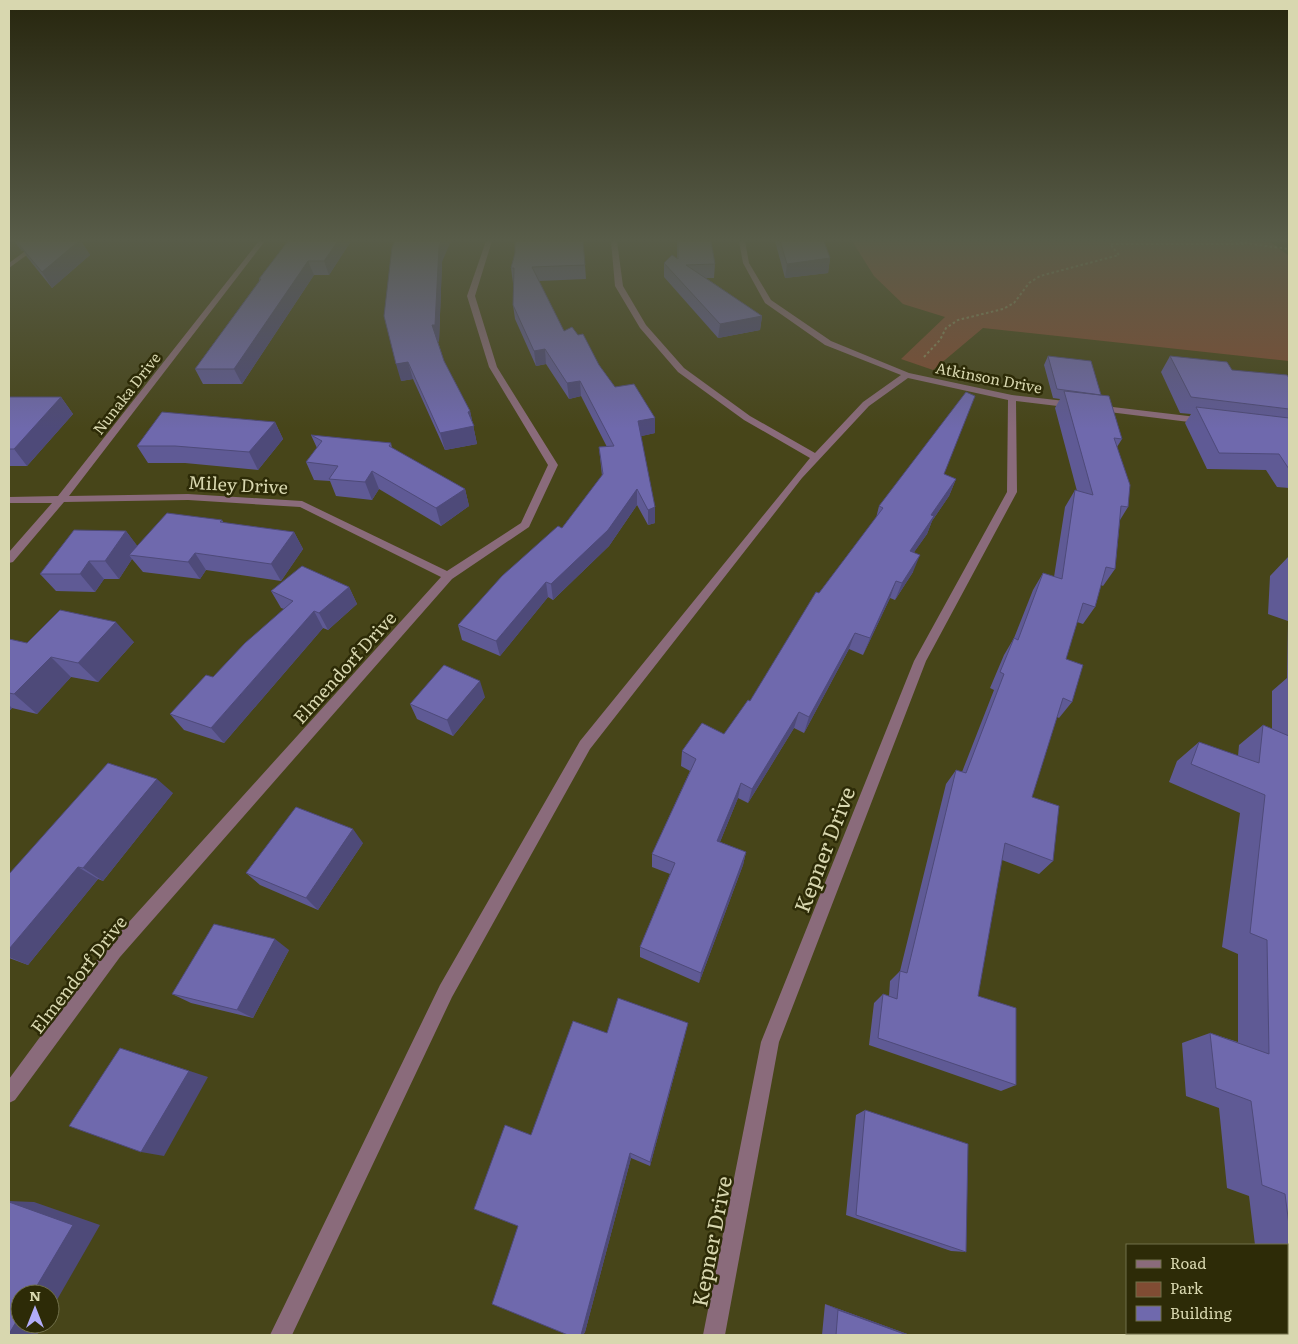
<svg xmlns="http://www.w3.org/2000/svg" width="1298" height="1344" font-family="Literata,serif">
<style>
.green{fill:#804c33}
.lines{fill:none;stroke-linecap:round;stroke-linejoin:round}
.path{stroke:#89885e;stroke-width:2;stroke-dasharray:2.5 2.5;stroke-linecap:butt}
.minor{fill:#8a6b7b;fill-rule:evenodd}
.wall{fill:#5f5a95}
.shaded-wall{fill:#4e4a79}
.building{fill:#6f69ad;stroke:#4e4a79}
.labels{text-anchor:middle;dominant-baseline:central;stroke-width:5;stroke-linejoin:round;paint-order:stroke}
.far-street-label{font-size:15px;fill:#d8d7af;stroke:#2d2b07}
.street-label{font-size:18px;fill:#d8d7af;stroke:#2d2b07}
.near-street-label{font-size:21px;fill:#d8d7af;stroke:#2d2b07}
</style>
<rect width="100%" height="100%" fill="#474519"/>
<path class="green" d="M852,241H1269L1289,256V361L983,328L933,370L901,359L945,317L903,304L874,276Z"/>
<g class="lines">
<path class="path" d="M1230,241L1289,249
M924,357L940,340L946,328L958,320L1003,309L1014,303L1029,283L1040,276L1119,255L1110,244H1245"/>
<path class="minor" d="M39,241H46L9,268V263Z
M259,241H265L69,496L188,494L302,501L447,571L521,523L548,465L489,367L467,296L486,241H492L475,296L497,367L558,465L529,527L452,579L120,957L15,1100L9,1103V1079L108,945L441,577L300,507L188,500L64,502L13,562L9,563V552L52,503H9V497L58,496Z
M611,241H617L623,286L646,325L684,368L750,416L815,453L863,402L901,375L825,345L765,303L743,263L739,241H745L749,263L771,300L831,341L909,373L1012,395L1074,402L1078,405L1074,408L1016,401L1017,492L926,661L779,1042L725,1335H703L761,1042L914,661L1007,492L1008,400L908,378L869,406L802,478L590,749L452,997L292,1335H270L440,985L580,741L810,458L744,420L678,372L640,328L615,286Z
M1096,405L1205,418L1210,421L1205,424L1093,410L1092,408Z"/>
</g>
<path class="wall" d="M14,241H81L90,255L52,288L27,257L23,250L22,251Z
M288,241H351L329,275H314L242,384H203L195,369L259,281V279Z
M677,241H711L715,264L714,278H706L762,316L760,330L718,338L664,277V263L677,259Z
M775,241H824L830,258L828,273L785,278Z
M515,253L585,265L586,279L539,281L564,331L599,365L615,387L655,433L641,436L655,523L648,525L637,505L609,546L553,600L548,597L500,656L462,640L458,625L562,528L602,476L599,447H607L581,396L569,399L546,364L536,366L515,319L513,305L514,283H513L511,268Z
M442,262L439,341L438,342L444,361L470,411L477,444L445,450L413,379L401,381Z
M1048,356L1101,395L1122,439L1117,447L1128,507L1120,520L1115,569L1103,586L1101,585L1095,607L1083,624L1077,622L1066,659L1072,702L1059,718L1057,717L1032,797L1053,861L1039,874L1002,860L978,996L1016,1085L1001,1091L869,1045L874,1003L883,994L889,996L890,981L900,971L946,784L956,770L962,772L994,690L990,688L1004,655L1014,638L1033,590L1043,573L1054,577L1065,507L1075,490L1077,491L1055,408L1060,399L1053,398L1044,365Z
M1170,356L1232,370L1289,378V488L1277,487L1266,470L1207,469L1185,423L1191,414L1180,413L1161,372Z
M9,397H61L73,414L27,466H9Z
M275,422L283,439L258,470L185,463H148L137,446Z
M311,435L391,443L392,448L465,489L469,506L441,526L379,489L372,500L336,496L330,481L314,480L306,462L317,448Z
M944,474L956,479L949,496L932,521L927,534L914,552L913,572L895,600L890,598L863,655L849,649L804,733L794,728L748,803L738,798L720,842L746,852L743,865L699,983L640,957V947L670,874L652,867V854L690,771L681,766L682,751L724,734L750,701L819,593L876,518L879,506Z
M222,520L224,523L294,532L303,549L281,581L206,570L200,579L143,572L132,559L119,579H104L95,592L56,591L40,574L126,531L137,546Z
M1289,530V1335H1238V1333H1287V1245H1255L1249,1196L1227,1188L1219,1108L1186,1096L1182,1043L1210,1033L1238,1042V954L1222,947L1240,813L1169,782L1177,761L1199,742L1238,756L1239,745L1263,725L1272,729V691L1287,678L1288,621L1268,614L1270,576L1289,556L1288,531Z
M349,587L357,604L328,630L323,628L224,743L184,730L170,714L213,677L284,609L281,608L271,591Z
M9,639L27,643L134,642L98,682L71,677L37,714L12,708L9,711Z
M485,697L453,736L417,719L410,704Z
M173,793L103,881L98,879L28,965L9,958V874Z
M363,843L318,910L260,885L246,873Z
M289,950L253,1018L191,1003L172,994Z
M607,1033L685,1035L650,1166L631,1158L585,1332L583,1335H568L518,1226L531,1135Z
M865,1110L966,1252L951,1251L846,1215L856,1115Z
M825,1304L910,1335H822Z"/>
<path class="shaded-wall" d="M16,241H37L17,242L23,250L22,251Z
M79,241H81L90,255L52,288L42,272Z
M338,241H351L329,275L324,261Z
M441,241H451L442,262L439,341L436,342L432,325L439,247Z
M830,258L828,273L785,278L787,264Z
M308,261L314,275L242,384L234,369Z
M762,316L760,330L718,338L720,324Z
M545,349L546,364L536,366L534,351Z
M408,362L413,379L401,381L396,364Z
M580,381L581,396L569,399L567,383Z
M61,397L73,414L27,466L14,449Z
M470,411L477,444L445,450L440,433L468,412Z
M655,418V433L638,437V421Z
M275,422L283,439L258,470L249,452Z
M372,471L379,489L372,500L365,482Z
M956,479L949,496L932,521L927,534L903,568L910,551L931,515Z
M465,489L469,506L441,526L436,508Z
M637,489V505L609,546L553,600L551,584Z
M655,507V523L648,525V510Z
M126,531L139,548L129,555L132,559L119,579L105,561Z
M294,532L303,549L281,581L271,564Z
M195,553L206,570L200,579L188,562Z
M920,555L913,572L895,600L902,583Z
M89,561L104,579L95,592L80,574Z
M896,581L890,598L863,655L870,638Z
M546,582L548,597L500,656L496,641Z
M349,587L357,604L328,630L319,613Z
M314,611L323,628L224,743L211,728Z
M116,622L134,642L98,682L78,663Z
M855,633L849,649L804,733L809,717Z
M51,657L71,677L37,714L14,694Z
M480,681L485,697L453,736L447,720Z
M9,705L12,708L9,711Z
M799,712L794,728L748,803L752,789Z
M157,779L173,793L103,881L83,868Z
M741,783L738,798L715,854L717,841Z
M353,829L363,843L318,910L306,898Z
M746,852L743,865L699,983L701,973Z
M78,867L98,879L28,965L9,957V949Z
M275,939L289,950L253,1018L237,1010Z
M688,1023L685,1035L650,1166V1162Z
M120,1048L208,1077L164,1156L141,1152Z
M630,1153L631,1158L585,1332L583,1335H581Z
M9,1201L34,1202L100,1225L50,1312V1294H32Z
M825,1304L910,1335H907L838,1310Z
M20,1315V1324H43L37,1335H9V1334Z"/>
<path class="building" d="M19,241H79L42,272L17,242Z
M288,241H338L324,261H308L234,369H195L261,279H259Z
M395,241H441L439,247L435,325H432L444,361L470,411L468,412L474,426L440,433L408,362L396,364L384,316L392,247Z
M515,241H583L585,265L532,267L564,331L572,327L578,335L583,334L599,365L615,387L634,384L655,418L638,421L655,507L648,510L637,489L608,530L551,584L546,582L496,641L458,625L502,576L558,526L562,528L603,474L599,447L614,446L580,381L567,383L545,349L534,351L513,305L514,268H511L515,253Z
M678,241H711L715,264L686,265L762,316L720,324L664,263L672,255L678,259Z
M780,241H824L830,258L787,264Z
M1048,356L1091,361L1101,395L1057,389Z
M1170,356L1227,362L1232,370L1287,375L1289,378V409L1191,397Z
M1064,391L1109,396L1122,439L1114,438L1130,485L1128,507L1121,506L1115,569L1106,567L1095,607L1083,603L1066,659L1083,665L1072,702L1063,698L1032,797L1059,806L1053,861L1005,843L978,996L1016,1008V1085L878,1038L883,994L897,999L900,971L907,973L956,770L966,773L1004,674L1000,672L1014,638L1018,640L1043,573L1062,579L1075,490L1093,495Z
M966,392L975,396L944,474L956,479L931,515L934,516L910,551L920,555L902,583L896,581L870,638L855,633L809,717L799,712L752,789L741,783L717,841L746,852L701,973L640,947L675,863L652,854L696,759L682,751L702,723L724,734L748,700L750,701L816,592L819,593L883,508L879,506Z
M9,397H61L14,449H9Z
M1196,407L1289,418V469L1279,454L1219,453Z
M162,412L275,422L249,452L175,446H137Z
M311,435L391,443L389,446L465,489L436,508L372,471L365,482L329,479L338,466L306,462L322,441Z
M167,513L222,520L220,522L294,532L271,564L195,553L188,562L129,555Z
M74,530L126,531L105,561H89L80,574H40Z
M302,566L349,587L319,613L314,611L211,728L170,714L206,675L213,677L245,643L293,601L271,591Z
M60,610L116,622L78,663L51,657L14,694L9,693V639L27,643Z
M444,665L480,681L447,720L410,704Z
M1263,725L1289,736V1225L1285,1194L1262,1185L1251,1101L1216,1088L1210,1033L1269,1054L1267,940L1250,933L1265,795L1191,764L1199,742L1259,763Z
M108,763L157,779L83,868L78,867L9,949V874Z
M296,807L353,829L306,898L246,873Z
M214,924L275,939L237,1010L172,994Z
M618,998L688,1023L650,1162L630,1153L581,1335H568L492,1304L518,1226L474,1209L505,1125L531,1135L573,1021L607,1033Z
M120,1048L189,1071L141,1152L69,1126Z
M865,1110L968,1144L966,1252L856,1215Z
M9,1202L73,1225L32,1294H20V1315L9,1334Z
M1287,1268L1289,1269V1335H1276V1333H1287Z
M838,1310L907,1335H836Z"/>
<linearGradient id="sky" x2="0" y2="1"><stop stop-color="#27260e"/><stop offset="0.56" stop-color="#585c49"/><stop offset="1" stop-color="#585c49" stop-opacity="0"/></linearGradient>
<rect width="1298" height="429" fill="url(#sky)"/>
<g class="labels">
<g class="far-street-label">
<text transform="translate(989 377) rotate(11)">Atkinson Drive</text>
<text transform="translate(126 393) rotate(-52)">Nunaka Drive</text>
</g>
<g class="street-label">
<text transform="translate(238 484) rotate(3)">Miley Drive</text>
<text transform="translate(344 667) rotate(-48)">Elmendorf Drive</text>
<text transform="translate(78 974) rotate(-52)">Elmendorf Drive</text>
</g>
<g class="near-street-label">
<text transform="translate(823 849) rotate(-69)">Kepner Drive</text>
<text transform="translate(710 1241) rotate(-79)">Kepner Drive</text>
</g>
</g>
<rect width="1298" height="1344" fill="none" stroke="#d8d7af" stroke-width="20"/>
<rect x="1126" y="1244" width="162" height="90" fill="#2d2b07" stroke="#71704a"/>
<rect x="1136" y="1260" width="25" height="8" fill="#8a6b7b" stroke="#71704a"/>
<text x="1170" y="1269" font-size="15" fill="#d8d7af">Road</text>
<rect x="1136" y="1282" width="25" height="15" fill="#804c33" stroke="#71704a"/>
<text x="1170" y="1294" font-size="15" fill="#d8d7af">Park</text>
<rect x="1136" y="1306" width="25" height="15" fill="#6f69ad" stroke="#71704a"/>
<text x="1170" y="1319" font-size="15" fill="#d8d7af">Building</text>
<g transform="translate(35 1309)"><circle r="24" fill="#2d2b07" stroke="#71704a"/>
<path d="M0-4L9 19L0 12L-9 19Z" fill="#b2adf9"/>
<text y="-8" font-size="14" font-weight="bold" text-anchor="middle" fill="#d8d7af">N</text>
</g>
</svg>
